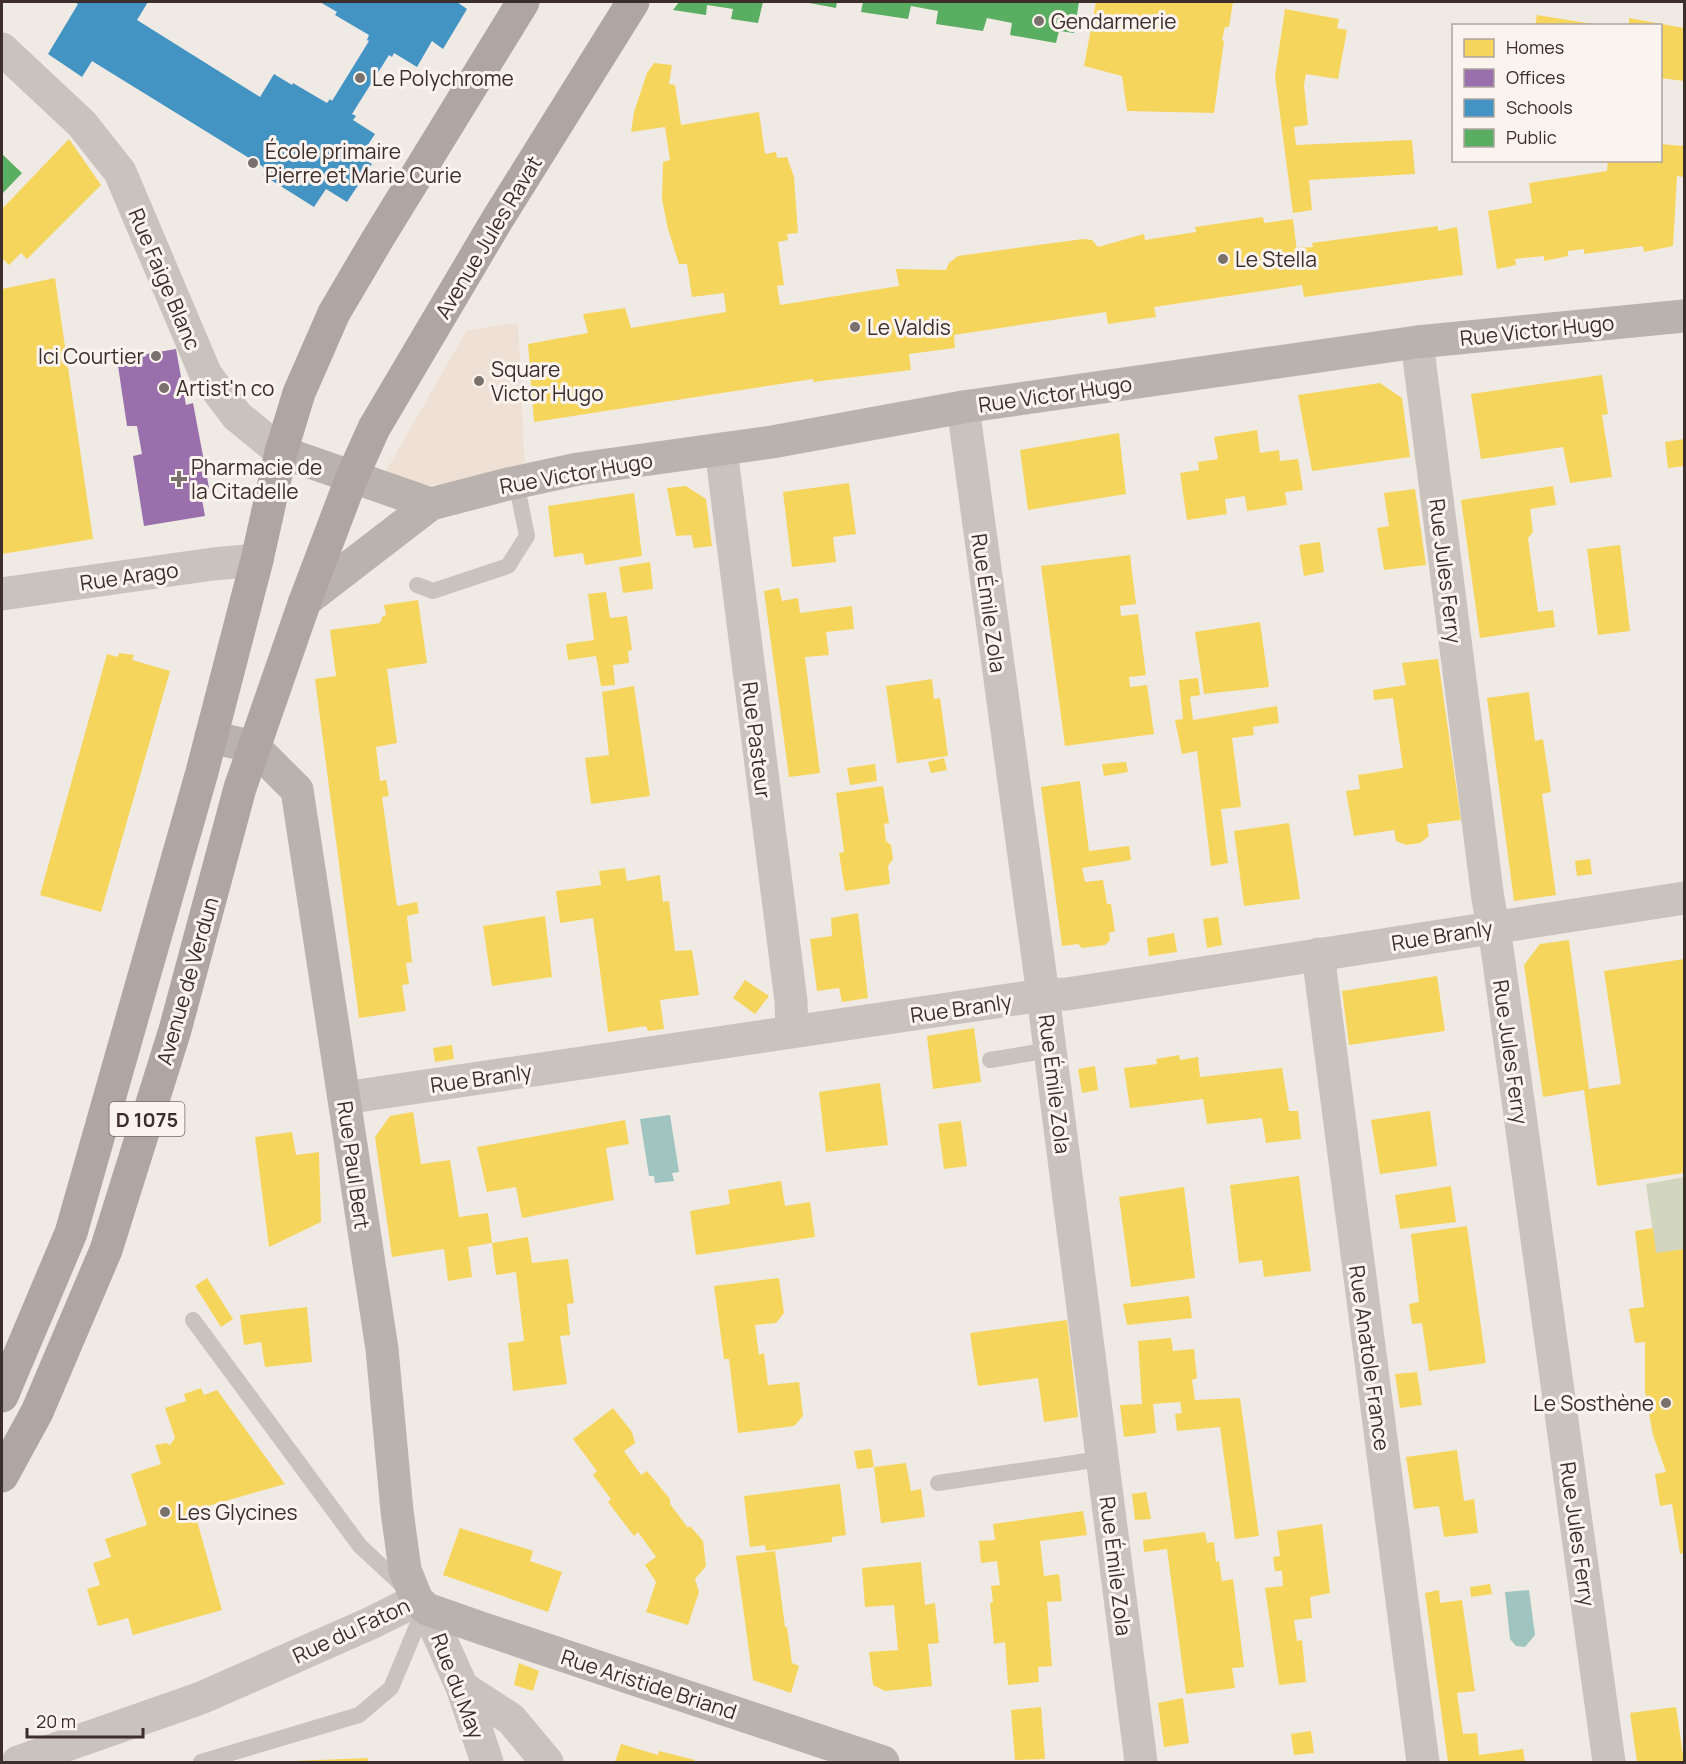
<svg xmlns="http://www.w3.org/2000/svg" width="1686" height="1764" font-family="Manrope,sans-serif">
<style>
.green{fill:#d3d6be}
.plaza{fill:#eee0d4}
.water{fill:#a0c4bf}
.homes{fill:#f6d55c}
.offices{fill:#9970ab}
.schools{fill:#4393c3}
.public{fill:#5aae61}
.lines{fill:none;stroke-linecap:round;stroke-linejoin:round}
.service{stroke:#cac2bd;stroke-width:16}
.minor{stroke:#cac2bd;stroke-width:33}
.secondary{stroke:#bab2ae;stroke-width:33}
.primary{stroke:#afa6a2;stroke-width:33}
.poi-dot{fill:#7a706c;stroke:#fbf3ee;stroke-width:2}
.labels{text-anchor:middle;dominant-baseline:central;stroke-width:6;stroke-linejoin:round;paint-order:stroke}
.shield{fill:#fbf3ee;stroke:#756966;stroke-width:1.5}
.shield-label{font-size:20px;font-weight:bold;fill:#3b2e2b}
.poi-label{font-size:21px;fill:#3b2e2b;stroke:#fbf3ee;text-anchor:start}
.street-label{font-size:21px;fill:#3b2e2b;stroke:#fbf3ee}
</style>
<rect width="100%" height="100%" fill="#f0eae4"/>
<path class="green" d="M1684,1177V1249L1656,1253L1646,1184Z"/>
<path class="plaza" d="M518,323L525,472L466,487L415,484L386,471L467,330Z"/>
<path class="water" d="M670,1115L679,1172L672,1173L674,1181L655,1183L654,1176H649L640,1119Z
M1529,1590L1535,1635L1525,1647L1516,1646L1510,1639L1505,1592Z"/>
<path class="homes" d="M1096,2H1233L1229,27H1225L1222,40L1224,41L1214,113L1127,111L1122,76L1084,66Z
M1285,9L1339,19L1337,28L1347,30L1338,79L1306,74L1304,85L1308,125L1294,127L1296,145L1412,140L1415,174L1309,180L1312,210L1293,213L1275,76Z
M1537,15L1593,24V26H1535Z
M1629,18L1684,28V81L1660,78V26H1629Z
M654,63L672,65L669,84L675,85L681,125L759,112L765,154L776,152L777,158L787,157L794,177L798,233L787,234L788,240L778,242L784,285L777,286L780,305L899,286L896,269L946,270L949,263L958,256L1083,239L1092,240L1098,247L1144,234L1145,240L1196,232L1195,227L1263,217L1264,223L1293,219L1298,260V248L1313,247L1312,243L1438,226V231L1457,227L1463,275L1304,297L1302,285L1154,307L1156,317L1108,324L1106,312L954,335L955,348L909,354L911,370L813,382V379L534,422L528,344L588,333L583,314L625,308L631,328L726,312L724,293L692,297L687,264H679L668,229L662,199L663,162L670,160L665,127L631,132L634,112L647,73Z
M69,139L101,185L27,259L21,253L9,265L2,258V209Z
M1660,144L1684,146V177L1677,176L1673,246L1644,252L1643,246L1584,254V249L1568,251V256L1544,261V256L1515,259L1516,265L1497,269L1488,211L1532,203L1529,183L1607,171L1608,160H1660Z
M55,278L93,539L2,554V289Z
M1602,375L1608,414L1602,415L1612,477L1570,483L1563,447L1481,459L1471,394Z
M1380,383L1402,398L1410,457L1312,471L1298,395Z
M1257,430L1260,453L1279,450L1280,461L1298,459L1303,490L1285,492L1287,505L1247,511L1245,496L1225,499L1227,514L1187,520L1180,473L1199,470L1198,462L1218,459L1214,437Z
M1119,433L1126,494L1028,510L1020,450Z
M1684,439V466L1668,468L1665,442Z
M849,483L856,534L833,537L836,562L792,567L783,492Z
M686,486L706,499L712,546L694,548L691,535L676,536L667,488Z
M1553,486L1556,505L1530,509L1533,532L1528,538L1538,612L1553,610L1555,627L1480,638L1461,500Z
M1415,489L1426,565L1384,570L1377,528L1389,526L1384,493Z
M634,493L642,556L585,565L583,553L554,557L548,506Z
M1320,542L1324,572L1304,576L1299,545Z
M1620,545L1630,631L1598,635L1587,549Z
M1130,555L1136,604L1120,606L1121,616L1138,614L1146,675L1129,677L1130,687L1147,685L1154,734L1065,746L1041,566Z
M650,562L653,589L623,593L619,567Z
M779,588L782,601L798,598L800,613L852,606L854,629L826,632L829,655L805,657L820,773L789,777L764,591Z
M606,592L610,618L627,616L632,650L628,651L629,663L613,665L615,685L601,686L596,656L568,660L566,644L594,640L588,594Z
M418,600L427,663L387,669L397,743L376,747L380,781L386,780L389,796L382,797L397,906L417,902L419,913L407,916L412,962L406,963L409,984L402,985L406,1011L359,1018L315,679L336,676L330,630L380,623L382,617L386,615L384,605Z
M1260,622L1269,687L1204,694L1195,632Z
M119,653L134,655L132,660L170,671L101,912L40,895L107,654L118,657Z
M1438,659L1461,820L1427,824L1429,836L1420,843L1406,845L1396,841L1394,830L1354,836L1346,791L1360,789L1358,775L1403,768L1393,698L1374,700L1373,690L1406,685L1402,663Z
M1198,678L1200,695L1190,697L1193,720L1277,706L1279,723L1253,727L1254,735L1232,738L1241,807L1221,809L1228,863L1211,866L1197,751L1182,754L1175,720L1183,719L1179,680Z
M932,679L934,699L940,698L948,756L897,763L886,686Z
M634,686L650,796L591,804L585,758L609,755L602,692Z
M1529,692L1535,741L1543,739L1551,792L1542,794L1556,895L1514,901L1487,698Z
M944,758L947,770L931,773L928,762Z
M1126,762L1128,772L1104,776L1102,764Z
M875,764L877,781L850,785L847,768Z
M1080,781L1089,851L1129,846L1131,860L1082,868L1085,882L1103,880L1107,904H1111L1115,931L1109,933L1110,940L1105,945L1082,948L1078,944L1062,946L1041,787Z
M883,786L889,823L884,824L886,841L891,845L893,859L888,866L890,884L845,891L839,853L844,852L836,793Z
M1289,823L1300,899L1244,906L1234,831Z
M1590,859L1592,874L1577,876L1575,861Z
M625,868L627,881L660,875L663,902L669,901L675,951L692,950L699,995L660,1000L664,1029L648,1031L646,1026L608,1032L593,918L560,923L556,891L601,885L599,871Z
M858,913L868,998L842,1002L839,988L817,991L810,939L832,936L831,918Z
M545,916L552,977L492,986L483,926Z
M1218,917L1222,945L1207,948L1203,919Z
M1174,933L1177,952L1149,956L1147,938Z
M1569,940L1589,1089L1621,1084L1604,971L1684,959V1173L1597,1186L1584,1090L1543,1097L1524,965L1540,944Z
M1437,976L1445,1031L1349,1045L1342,991Z
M745,980L769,996L755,1014L733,998Z
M974,1028L981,1082L933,1089L927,1036Z
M452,1045L454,1059L435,1062L433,1048Z
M1179,1055L1180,1060L1198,1057L1200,1077L1282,1068L1289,1111H1298L1301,1139L1266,1143L1262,1118L1207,1124L1203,1099L1130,1108L1124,1068L1157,1064L1156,1059Z
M1095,1066L1098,1090L1082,1093L1078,1069Z
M880,1083L888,1145L826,1152L819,1092Z
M1430,1111L1437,1166L1380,1174L1371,1120Z
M413,1112L421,1164L450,1160L459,1217L488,1213L492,1243L468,1247L472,1277L448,1281L444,1249L392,1257L375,1137L390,1116Z
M625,1120L629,1144L606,1148L614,1200L522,1218L516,1187L487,1192L477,1147Z
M961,1121L967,1166L944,1169L938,1124Z
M292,1132L296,1155L319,1152L321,1222L269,1247L255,1137Z
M1299,1176L1311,1271L1264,1277L1262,1260L1239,1263L1230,1185Z
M781,1181L785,1206L810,1202L815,1237L696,1255L690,1211L730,1204L728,1190Z
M1451,1186L1456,1222L1400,1229L1395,1195Z
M1184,1187L1195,1278L1131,1287L1119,1197Z
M1467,1226L1486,1363L1429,1371L1422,1323L1412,1324L1409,1304L1419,1302L1411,1234Z
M1653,1228L1656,1253L1684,1249V1553L1680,1554L1672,1504L1660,1506L1655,1474L1666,1472L1653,1435L1645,1392V1342L1635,1343L1629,1309L1644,1307L1635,1231Z
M528,1237L532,1263L568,1259L574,1303L567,1304L570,1335L560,1336L567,1384L513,1391L508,1343L524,1341L516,1272L496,1275L492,1243Z
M207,1278L233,1319L221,1327L195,1286Z
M779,1278L784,1313L776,1323L755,1325L759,1355L764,1353L768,1385L799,1382L803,1416L794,1426L738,1433L729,1359H724L714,1286Z
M1189,1296L1192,1318L1127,1325L1123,1304Z
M307,1307L312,1362L265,1367L261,1342L244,1345L240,1315Z
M1067,1320L1078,1417L1044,1422L1038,1378L978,1386L970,1333Z
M1171,1338L1173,1351L1194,1349L1197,1378L1192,1380L1195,1400L1240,1398L1259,1536L1235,1539L1220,1427L1177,1431L1175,1414L1182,1413L1180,1402L1153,1404L1156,1433L1124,1437L1120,1405L1142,1404L1138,1341Z
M1417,1372L1422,1405L1400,1408L1395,1374Z
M201,1388L204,1395L217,1390L285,1484L194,1510L222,1610L133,1635L128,1618L98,1626L87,1589L100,1585L93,1563L111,1557L105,1539L147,1525L131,1474L161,1464L155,1445L166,1443L170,1445L175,1438L165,1408L186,1401L184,1394Z
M613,1408L632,1432L635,1443L624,1451L641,1475L647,1471L670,1499V1504L688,1528L690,1526L703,1541L706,1566L695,1579L699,1592L688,1625L646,1612L656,1582L645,1565L656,1557L638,1532L634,1536L608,1502L611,1499L593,1475L597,1471L573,1439Z
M871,1449L874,1467L857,1469L854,1451Z
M1457,1450L1464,1501L1474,1499L1478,1533L1444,1537L1439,1506L1414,1509L1406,1457Z
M906,1463L911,1491L921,1489L925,1517L881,1523L874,1467Z
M840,1484L846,1535L832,1537V1542L766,1551L765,1545L750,1547L744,1496Z
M1146,1492L1151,1519L1135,1520L1132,1494Z
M1083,1511L1087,1535L1040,1541L1044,1576L1059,1574L1062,1601L1047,1602L1052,1666L1038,1667L1039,1682L1008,1685L1005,1642L994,1644L990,1603L993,1602L991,1586L1000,1585L997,1561L981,1563L979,1541L995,1540L993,1524Z
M1322,1524L1330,1593L1310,1597L1312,1618L1294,1620L1297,1641L1302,1640L1306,1682L1279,1685L1265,1588L1283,1586L1282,1571H1275L1273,1557L1280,1556L1277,1531Z
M460,1528L533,1551L530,1561L562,1572L548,1612L443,1575Z
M1205,1532L1207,1543L1214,1542L1216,1562L1219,1561L1222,1581L1233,1579L1244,1667L1232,1668L1235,1688L1186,1694L1167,1549L1144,1552L1143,1540Z
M775,1551L785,1627H787L792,1663L799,1666L791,1693L753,1680L736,1556Z
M921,1562L925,1605L935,1603L939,1643L928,1644L932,1686L885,1691L873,1685L869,1652L898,1650L894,1605L865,1607L862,1568Z
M1490,1584L1492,1594L1471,1597L1470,1587Z
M1439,1590L1440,1603L1462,1600L1475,1691L1457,1693L1463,1734L1477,1733L1479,1755L1523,1749L1525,1762H1448L1425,1593Z
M519,1663L539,1671L533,1691L514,1685Z
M1183,1698L1189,1743L1164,1747L1158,1703Z
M1041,1707L1045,1759L1015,1760L1011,1710Z
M1676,1707L1684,1762H1637L1630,1713Z
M1311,1731L1314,1753L1294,1755L1291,1734Z
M621,1744L658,1755L659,1751L695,1760L694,1762H615Z
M368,1758V1762H293V1761Z"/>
<path class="offices" d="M176,349L186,405L193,403L210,493L201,494L205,516L144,526L133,456L142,454L137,426H127L117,359Z"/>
<path class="schools" d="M74,2H148L137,20L260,97L274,74L292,85L293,83L327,103L330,99L332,101L369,41L367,40L369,35L335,15L337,12L320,2H457L467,9L443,49L432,41L417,67L394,53L392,57L389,55L352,114L356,116L353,120L375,134L360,157L372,164L347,202L326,189L314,207L263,175L265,170L262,166L92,61L82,77L48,54L78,4Z"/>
<path class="public" d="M679,2H763L758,23L731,19L733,9L707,5L706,15L673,10Z
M804,2H837L836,8Z
M863,2H1079L1074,33L1059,31L1056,43L1010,35L1012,23L987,18L983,31L936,24L938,11L911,6L908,19L861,12Z
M2,154L22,173L2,194Z"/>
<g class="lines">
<path class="service" d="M417,585L433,591L508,566L527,536L516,482
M990,1060L1050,1050
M193,1320L360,1546L404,1587
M938,1483L1087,1461L1102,1457
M201,1762L359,1715L391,1688L425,1607"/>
<path class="minor" d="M2,49L82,124L120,172L206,375L237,416L281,452
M1417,342L1488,899L1497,948L1609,1762
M963,407L1043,995L1141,1762
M721,449L791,1001L792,1032
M2,594L213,564L257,560
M1318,954L1423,1762
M344,1098L1043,995L1067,994L1684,898
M427,1609L462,1687L487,1762
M462,1687L511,1719L547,1762
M18,1762L201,1698L371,1623L417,1600"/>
<path class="secondary" d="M281,452L431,504L508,484L578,469L772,442L963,407L1417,342L1684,316
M305,601L431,504
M211,737L254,747L297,790L382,1349L397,1511L405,1570L417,1600L427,1609L484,1629L883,1762"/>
<path class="primary" d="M2,1396L71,1233L202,772L257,560L281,452L299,393L334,313L377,240L523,2
M2,1476L37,1412L106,1250L175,1030L240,788L305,601L352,477L374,428L497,220L633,2"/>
</g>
<g class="poi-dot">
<circle cx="1039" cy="21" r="6"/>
<circle cx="360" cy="78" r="6"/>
<circle cx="253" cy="163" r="6"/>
<circle cx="1223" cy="259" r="6"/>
<circle cx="855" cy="327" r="6"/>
<circle cx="156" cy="356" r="6"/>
<circle cx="479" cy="381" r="6"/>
<circle cx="164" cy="388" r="6"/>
<path d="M176 470h6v6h6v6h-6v6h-6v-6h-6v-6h6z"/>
<circle cx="1666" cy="1403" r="6"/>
<circle cx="165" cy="1512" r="6"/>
</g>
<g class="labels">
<rect class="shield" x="109.5" y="1102" width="75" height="34" rx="4.5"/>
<g class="shield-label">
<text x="147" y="1119">D 1075</text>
</g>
<g class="poi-label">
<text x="1051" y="21">Gendarmerie</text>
<text x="372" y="78">Le Polychrome</text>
<text x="265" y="151">École primaire<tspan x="265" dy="24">Pierre et Marie Curie</tspan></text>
<text x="1235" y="259">Le Stella</text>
<text x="867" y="327">Le Valdis</text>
<text x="144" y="356" text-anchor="end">Ici Courtier</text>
<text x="491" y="369">Square<tspan x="491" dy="24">Victor Hugo</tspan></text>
<text x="176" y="388">Artist'n co</text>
<text x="191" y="467">Pharmacie de<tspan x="191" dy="24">la Citadelle</tspan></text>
<text x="1654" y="1403" text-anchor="end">Le Sosthène</text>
<text x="177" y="1512">Les Glycines</text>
</g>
<g class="street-label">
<text transform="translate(488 237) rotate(-59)">Avenue Jules Ravat</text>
<text transform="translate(165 279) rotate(67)">Rue Faige Blanc</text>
<text transform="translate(1537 330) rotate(-6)">Rue Victor Hugo</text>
<text transform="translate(1055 394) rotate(-8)">Rue Victor Hugo</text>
<text transform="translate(576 473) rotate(-10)">Rue Victor Hugo</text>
<text transform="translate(1446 571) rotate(83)">Rue Jules Ferry</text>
<text transform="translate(129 576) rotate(-8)">Rue Arago</text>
<text transform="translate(989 603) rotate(82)">Rue Émile Zola</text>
<text transform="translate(757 740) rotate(83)">Rue Pasteur</text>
<text transform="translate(1442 935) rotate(-9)">Rue Branly</text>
<text transform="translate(187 981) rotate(-74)">Avenue de Verdun</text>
<text transform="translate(961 1008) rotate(-8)">Rue Branly</text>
<text transform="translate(1511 1052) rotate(82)">Rue Jules Ferry</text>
<text transform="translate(481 1078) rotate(-8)">Rue Branly</text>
<text transform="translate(1055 1084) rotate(83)">Rue Émile Zola</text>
<text transform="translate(354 1165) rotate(82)">Rue Paul Bert</text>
<text transform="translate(1370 1358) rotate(82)">Rue Anatole France</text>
<text transform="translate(1578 1534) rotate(82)">Rue Jules Ferry</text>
<text transform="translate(1116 1566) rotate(83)">Rue Émile Zola</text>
<text transform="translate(351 1630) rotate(-25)">Rue du Faton</text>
<text transform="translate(649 1684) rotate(18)">Rue Aristide Briand</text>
<text transform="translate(458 1686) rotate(69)">Rue du May</text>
</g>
</g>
<rect width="1686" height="1764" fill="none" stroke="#3b2e2b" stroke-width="6"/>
<rect x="1452" y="24" width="210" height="138" fill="#fbf3ee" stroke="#aea4a0" stroke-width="1.5"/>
<rect x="1464" y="39" width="30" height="18" fill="#f6d55c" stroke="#aea4a0" stroke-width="1.5"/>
<text x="1506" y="54" font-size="18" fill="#3b2e2b">Homes</text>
<rect x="1464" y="69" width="30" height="18" fill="#9970ab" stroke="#aea4a0" stroke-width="1.5"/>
<text x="1506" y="84" font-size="18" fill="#3b2e2b">Offices</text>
<rect x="1464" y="99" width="30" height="18" fill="#4393c3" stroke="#aea4a0" stroke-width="1.5"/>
<text x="1506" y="114" font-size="18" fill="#3b2e2b">Schools</text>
<rect x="1464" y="129" width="30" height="18" fill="#5aae61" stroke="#aea4a0" stroke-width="1.5"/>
<text x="1506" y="144" font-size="18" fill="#3b2e2b">Public</text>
<path d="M27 1728v9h116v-9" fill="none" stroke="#3b2e2b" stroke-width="3"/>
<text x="36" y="1728" font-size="18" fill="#3b2e2b" stroke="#fbf3ee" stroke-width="4.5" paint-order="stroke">20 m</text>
</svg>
